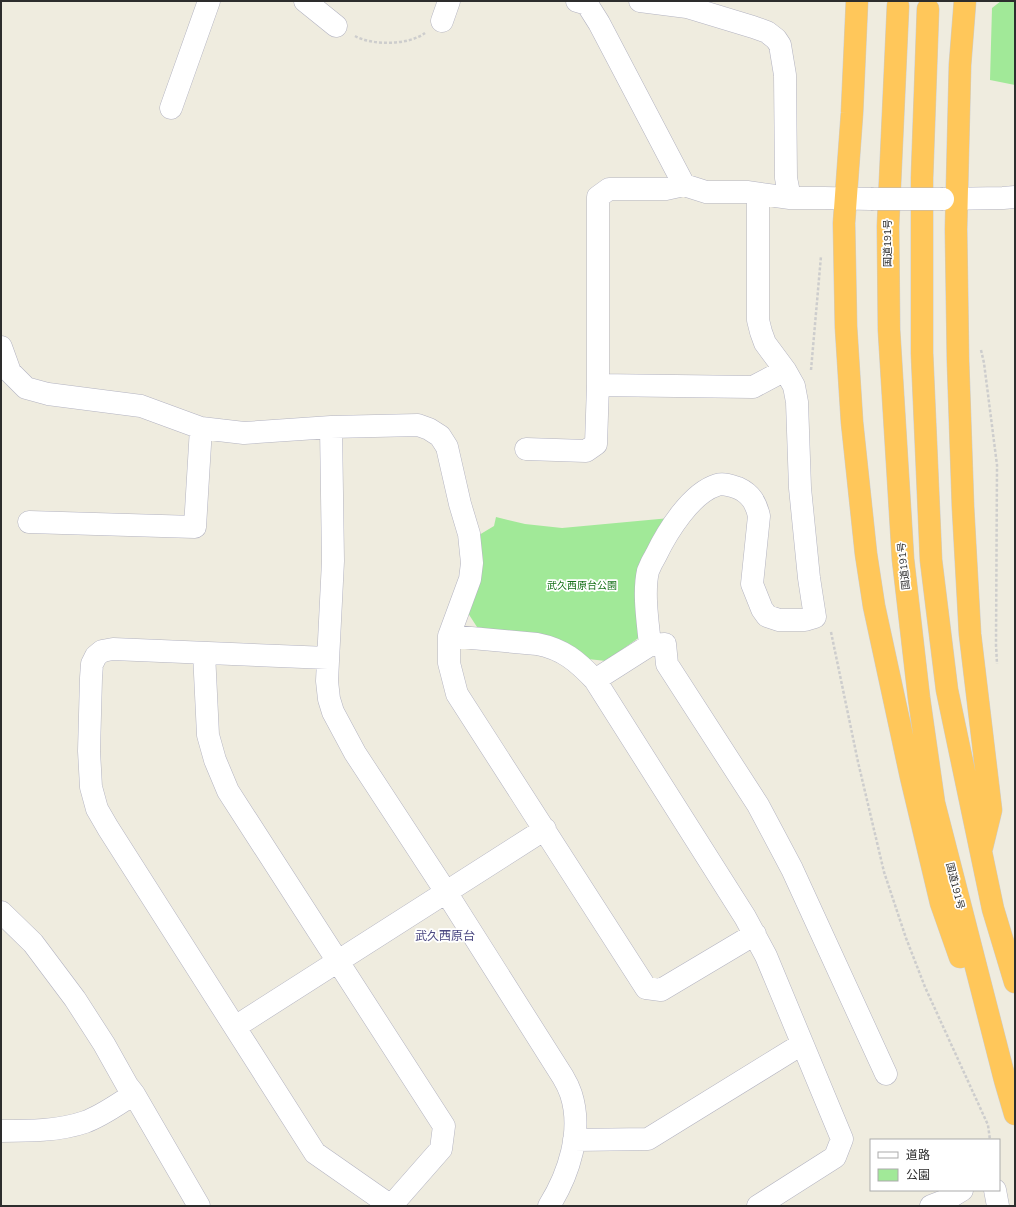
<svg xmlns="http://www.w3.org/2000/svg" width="1016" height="1207" font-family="'Nunito Sans','Noto Sans JP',sans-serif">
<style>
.green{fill:#a1e998}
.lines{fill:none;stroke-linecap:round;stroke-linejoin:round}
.minor-casing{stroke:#b3b3c1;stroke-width:23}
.highway-casing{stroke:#cdcdcd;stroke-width:23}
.path{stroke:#cdcdcd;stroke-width:2.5;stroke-dasharray:3 2;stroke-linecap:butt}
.minor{stroke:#fff;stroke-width:22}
.highway{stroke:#ffc75a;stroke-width:22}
.minor-bridge-casing{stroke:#b3b3c1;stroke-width:23;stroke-linecap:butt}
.minor-bridge{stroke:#fff;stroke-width:22}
.labels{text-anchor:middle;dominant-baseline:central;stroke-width:3.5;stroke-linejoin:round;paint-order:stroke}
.street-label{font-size:10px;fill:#2d2d2d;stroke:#fff}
.park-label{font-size:10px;fill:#167118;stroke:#fff}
.quarter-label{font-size:12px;fill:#4c4982;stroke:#fff}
</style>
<rect width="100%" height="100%" fill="#efecdf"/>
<path class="green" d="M1001,1H1015V85L990,80L992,8Z
M496,517L525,524L562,528L670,518L644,634L606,661L588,659L544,637L477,627L466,610L479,535L494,526Z"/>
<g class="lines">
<g class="minor-casing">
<path id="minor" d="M305,1L336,26
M577,1L587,4L599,23L684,185
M640,1L687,7L753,27L767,32L776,39L780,45L785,75L786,178L790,198
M442,21L449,1
M171,108L209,1
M943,199L1003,198L1015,197
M1,347L10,372L26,388L48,394L141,406L201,428L244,433L331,427L418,425L429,429L440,436L447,447L460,504L469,534L472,563L470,579L449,636V663L457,694L646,988L661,990L755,934
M785,370L753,387L598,385V197L609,189H666L684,185L706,192H747L790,198H824L871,199
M331,427L333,561L327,681L329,699L333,712L355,753L446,892L563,1077C566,1082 569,1088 571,1094C583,1131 569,1174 549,1206
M526,449L586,451L596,444L598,385
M29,522L195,527L201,428
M449,636L537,644C563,649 577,661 595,680L745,917L766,956L842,1139L835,1157L758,1206
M650,645C648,623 643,593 648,571C650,566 653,560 656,555C667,532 691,493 717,485C724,483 732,486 738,488C751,494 756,503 759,516L752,584L762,609L767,616L779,620H805L815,617L809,578L800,488L797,402L794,386L785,370L765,343L761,332L758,320V194
M204,653L208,735L215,760L228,791L444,1126L441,1149L391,1206L315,1153L108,828L97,809L91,787L89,751L91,678L92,664L96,656L102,651L113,649L328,658
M595,680L650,645L665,644L667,664L758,805L792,869L886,1074
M1,912L33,943L75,999L104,1044L127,1085L134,1094L199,1206
M235,1027L545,829
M1,1131C28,1131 59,1131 85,1122C102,1116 118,1104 134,1094
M574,1140L648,1139L802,1044
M995,1190L998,1206
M931,1206L944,1201L962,1190"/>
</g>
<g class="highway-casing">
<path id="highway" d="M857,1L852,113L844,223L846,327L852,422L866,554L874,606L911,777L941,903L960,957
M965,1L960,65L956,229L958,361L963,507L970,634L991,810L982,847
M898,6L888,226L889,330L903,559L919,698L934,803L1005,1080L1015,1114
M928,9L922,178V353L931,560L947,690L993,909L1015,982"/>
</g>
<path class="path" d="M355,36C373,46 409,45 425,33
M981,350L984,363L997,465L996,645L997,664
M811,370L821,256
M831,632L858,762L884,872L906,938L925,987L988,1125L990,1140"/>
<use href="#minor" class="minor"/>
<use href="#highway" class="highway"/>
<g class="minor-bridge-casing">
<path id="minor-bridge" d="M871,199H943"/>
</g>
<use href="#minor-bridge" class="minor-bridge"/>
</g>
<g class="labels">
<g class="street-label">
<text transform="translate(888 243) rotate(-90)">国道191号</text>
<text transform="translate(904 566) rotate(-96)">国道191号</text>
<text transform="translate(955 886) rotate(76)">国道191号</text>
</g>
<g class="park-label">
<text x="582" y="586">武久西原台公園</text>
</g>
<g class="quarter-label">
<text x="445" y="936">武久西原台</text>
</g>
</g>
<rect width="1016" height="1207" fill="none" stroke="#2d2d2d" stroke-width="4"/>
<rect x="870" y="1139" width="130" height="52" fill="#ffffff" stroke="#ababab"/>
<rect x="878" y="1152" width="20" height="6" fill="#ffffff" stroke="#ababab"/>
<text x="906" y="1159" font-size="12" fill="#2d2d2d">道路</text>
<rect x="878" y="1169" width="20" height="12" fill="#a1e998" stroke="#ababab"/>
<text x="906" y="1179" font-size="12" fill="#2d2d2d">公園</text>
</svg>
